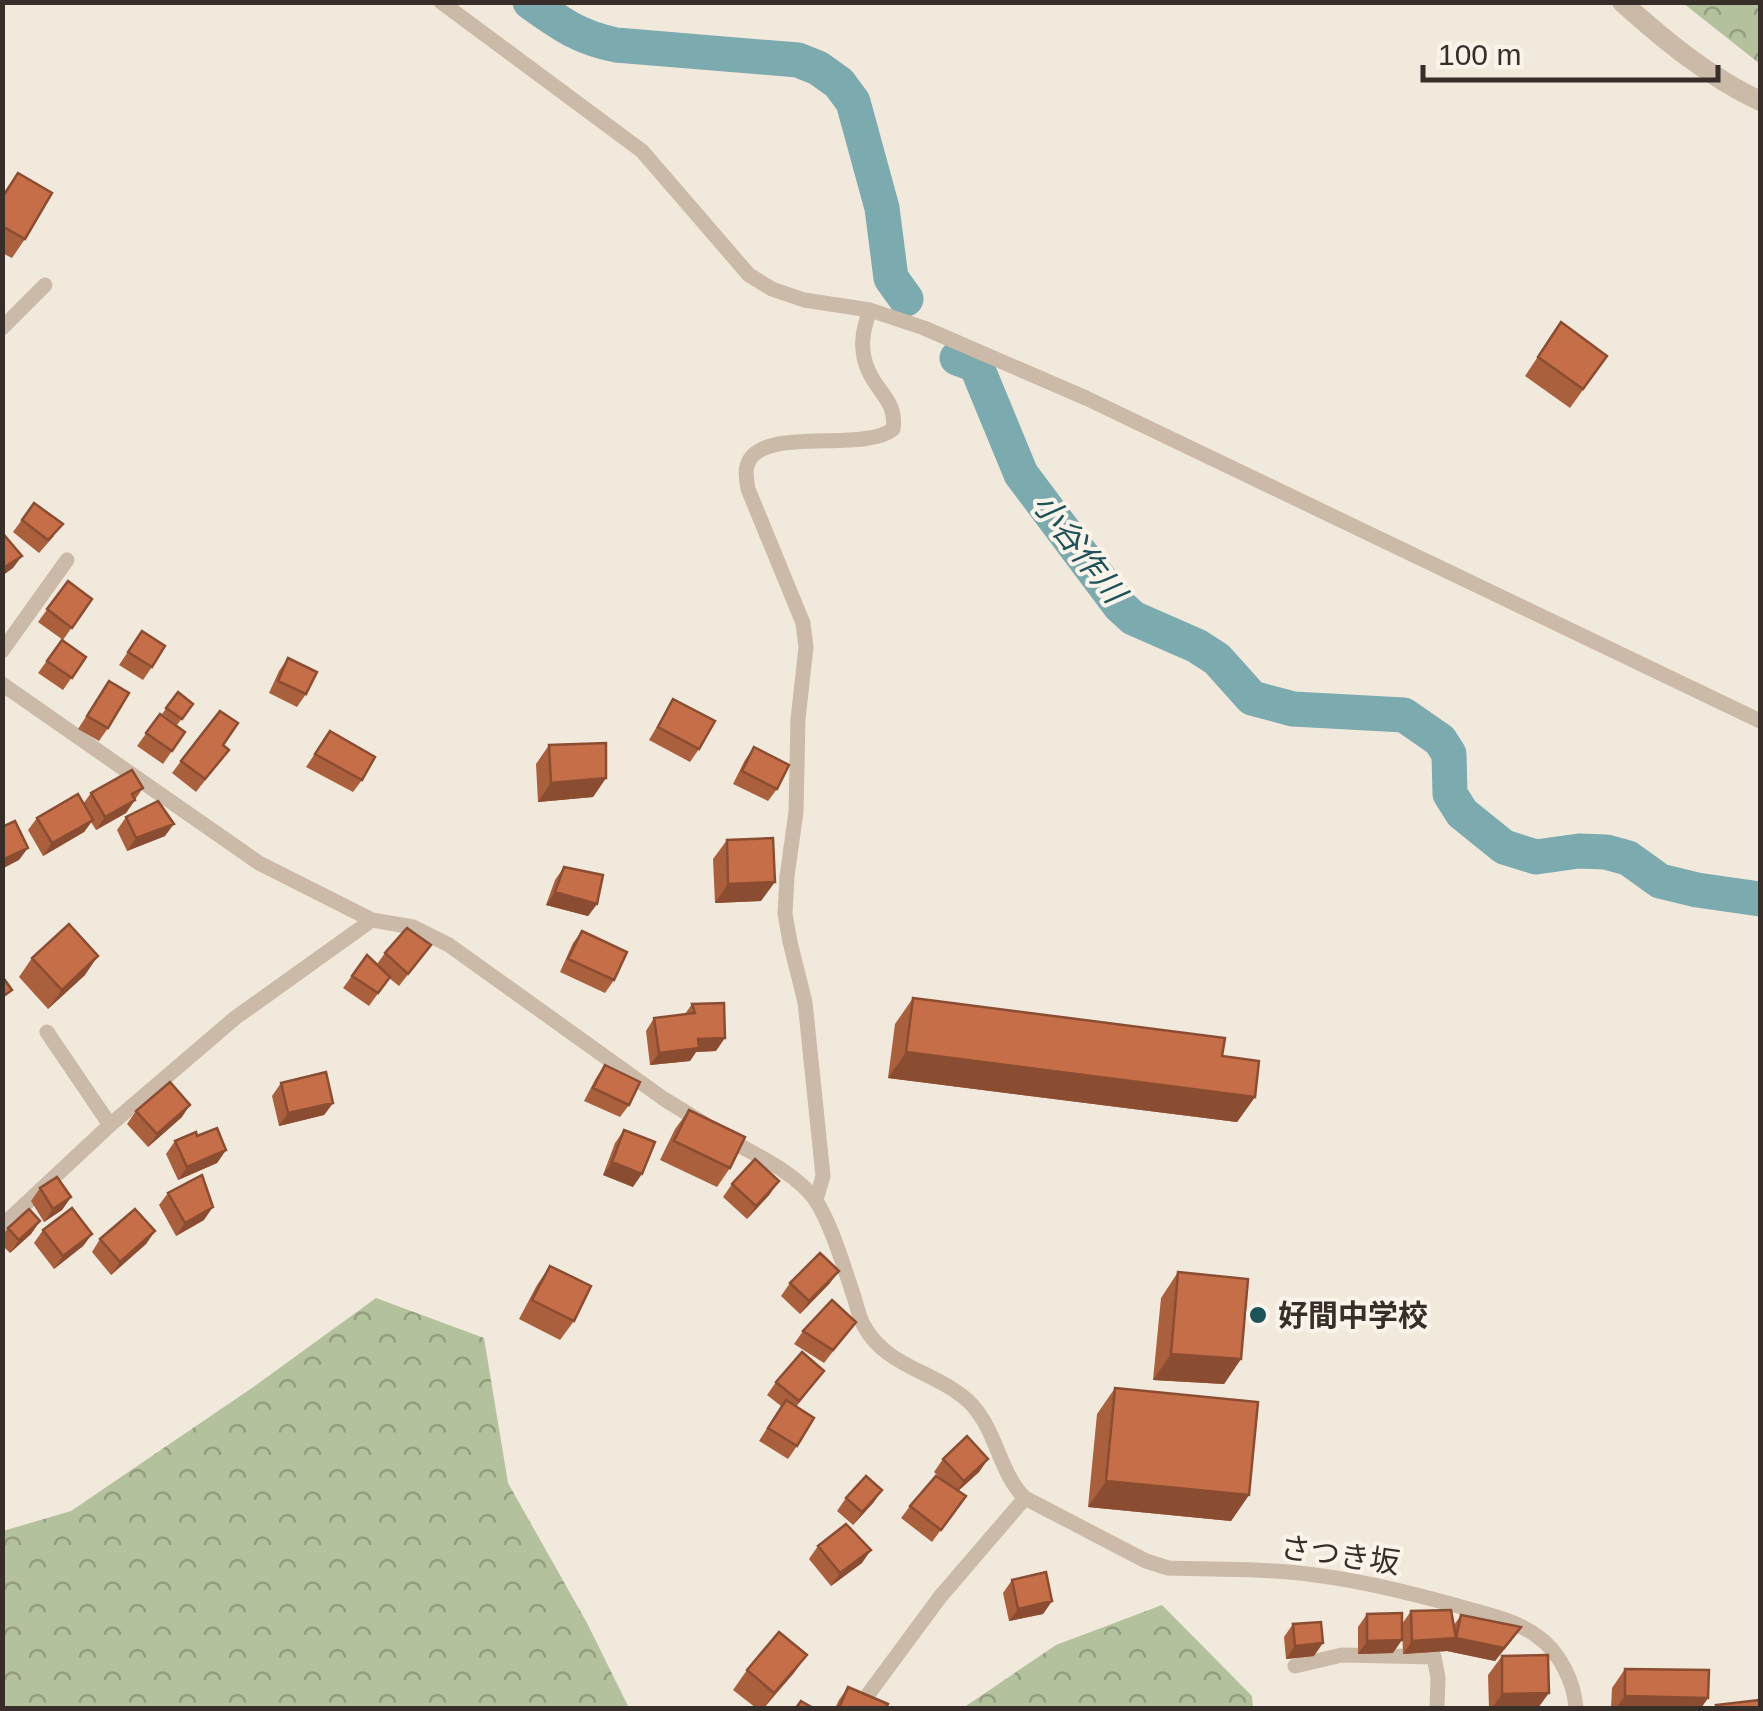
<svg xmlns="http://www.w3.org/2000/svg" width="1763" height="1711" font-family="Helvetica,'Noto Sans JP',sans-serif">
<style>
.forest{fill:url(#forest-crowns)}
.lines{fill:none;stroke-linecap:round;stroke-linejoin:round}
.river{stroke:#7baaaf;stroke-width:35}
.minor{stroke:#cbbaa8;stroke-width:15}
.tertiary{stroke:#cbbaa8;stroke-width:20}
.wall{fill:#aa5f3d}
.shaded-wall{fill:#8b4d32}
.building{fill:#c66e47;stroke:#8b4d32;stroke-width:2.5}
.poi-dot{fill:#1e5259;stroke:#faf3e9;stroke-width:4}
.labels{text-anchor:middle;dominant-baseline:central;stroke-width:8;stroke-linejoin:round;paint-order:stroke}
.poi-label{font-size:30px;font-weight:bold;fill:#372e29;stroke:#faf3e9;text-anchor:start}
.street-label{font-size:30px;fill:#372e29;stroke:#faf3e9}
.water-label{font-size:32px;font-style:italic;fill:#1e5259;stroke:#faf3e9}
</style>
<defs>
<pattern id="forest-crowns" width="20" height="18" patternUnits="userSpaceOnUse" patternTransform="scale(2.5)"><rect width="20" height="18" fill="#b3c29c"/><path d="M2 6a3 3 0 1 1 6 0M12 15a3 3 0 1 1 6 0" fill="none" stroke="#929e7f"/></pattern>
</defs>
<rect width="100%" height="100%" fill="#f2e9dd"/>
<path class="forest" d="M1683,3H1760V64Z
M376,1298L484,1338L508,1483L587,1623L629,1708H3V1531L71,1511L249,1390Z
M1162,1605L1252,1696L1253,1708H963L1056,1645Z"/>
<g class="lines">
<path class="river" d="M530,2C561,24 578,37 616,45L798,60L818,68L839,83L853,102L882,208L891,278L906,299
M957,358L976,365L1021,474L1120,606L1133,618L1197,646L1217,659L1252,698L1293,709L1404,715L1440,740L1449,754L1450,794L1462,813L1504,847L1536,857L1579,851L1606,852L1628,858L1660,881L1697,890L1760,899"/>
<path class="minor" d="M441,2L642,151L749,275L772,289L804,300L870,310L924,328L1086,398L1760,721
M2,328L45,285
M2,651L67,560
M2,684L259,863L372,920L413,927L449,945L664,1099L703,1123
M47,1032L110,1125
M726,1138C755,1155 793,1171 814,1198C830,1220 845,1270 854,1297C857,1306 859,1317 864,1326C888,1370 942,1372 973,1406C997,1433 1000,1474 1025,1498L1146,1561L1168,1568C1217,1570 1267,1568 1315,1575C1364,1581 1411,1593 1458,1606C1485,1614 1514,1619 1537,1636C1560,1652 1574,1682 1576,1708
M816,1200L823,1176L805,1002L790,942L785,914L787,876L796,812L798,719L806,647L803,623L748,489C747,483 745,472 747,466C758,424 863,454 893,429C897,402 879,394 869,372C859,351 862,331 870,310
M2,1226L110,1125L235,1018L372,920
M1295,1666L1342,1655L1434,1657L1438,1678L1437,1708
M861,1704L940,1597L1025,1498"/>
<path class="tertiary" d="M1622,2C1664,40 1709,77 1760,101"/>
</g>
<path class="wall" d="M18,173L25,239L12,258L2,253V195Z
M1561,322L1607,356L1570,408L1525,376Z
M34,503L54,536L39,553L13,532Z
M68,581L92,599L63,640L38,622Z
M142,631L152,667L143,680L119,665Z
M62,640L86,657L63,690L38,673Z
M288,658L306,694L297,707L269,693L279,671Z
M109,681L108,728L99,741L78,729Z
M178,692L193,704L177,725L162,714Z
M673,699L699,749L690,762L649,740Z
M160,714L185,732L163,764L137,746Z
M330,731L362,780L353,792L306,767Z
M223,745L229,750L196,792L172,773L181,761Z
M549,745L606,778L593,797L538,802L536,764Z
M754,747L777,789L768,801L733,784L745,760Z
M143,788L126,813L96,830L91,822L84,832L43,856L28,830L37,818L83,804L91,793Z
M126,817L165,836L127,851L117,830Z
M727,840L761,901L715,903L713,859Z
M564,867L597,904L588,916L546,905L555,880Z
M582,931L614,980L605,993L560,972L573,943Z
M431,945L399,986L389,978L369,1006L343,988L367,955L377,964L385,953Z
M32,958L85,975L48,1009L19,977Z
M913,998L1222,1056L1255,1097L1237,1122L888,1078L895,1024Z
M692,1004L716,1051L696,1052L690,1061L650,1065L646,1031L654,1018L685,1014Z
M605,1065L629,1105L620,1117L584,1101L596,1078Z
M281,1083L333,1103L324,1115L279,1126L272,1096Z
M689,1110L730,1168L717,1187L660,1160L675,1129Z
M136,1111L182,1117L148,1147L127,1124Z
M624,1130L633,1187L603,1175L615,1143Z
M197,1136L226,1150L217,1163L178,1180L166,1154L175,1141Z
M732,1184L770,1194L747,1219L723,1197Z
M40,1188L71,1197L62,1210L44,1222L31,1201Z
M168,1193L204,1220L176,1236L159,1205Z
M40,1221L31,1234L10,1253L2,1245V1236L8,1228Z
M43,1230L92,1234L83,1246L54,1269L34,1243Z
M155,1231L146,1244L111,1275L92,1252L100,1239Z
M550,1266L574,1321L560,1340L519,1319L537,1285Z
M1178,1272L1241,1359L1224,1384L1153,1380L1161,1298Z
M790,1283H830L800,1314L781,1296Z
M856,1322L824,1363L794,1344L803,1331Z
M824,1371L796,1407L797,1446L788,1459L759,1441L781,1406L767,1395L776,1382Z
M1115,1388L1249,1495L1231,1521L1088,1507L1097,1414Z
M943,1459H988L979,1472L958,1491L966,1496L932,1542L901,1518L910,1506L942,1480L934,1472Z
M882,1490L873,1503L853,1525L837,1511L846,1498Z
M818,1546L862,1563L831,1586L809,1559Z
M1012,1580L1052,1601L1043,1614L1009,1621L1003,1593Z
M1411,1611L1454,1625L1461,1615L1512,1640L1495,1661L1447,1651L1403,1654L1402,1624Z
M1367,1614L1393,1653L1358,1654V1627Z
M1293,1624L1314,1656L1286,1659L1284,1637Z
M807,1655L793,1674L764,1708H756L733,1690L747,1670Z
M1502,1656L1538,1708H1489L1488,1675Z
M1625,1669L1708,1698L1701,1708H1611L1612,1688Z
M848,1687L886,1708H835L839,1700Z"/>
<path class="shaded-wall" d="M22,556L13,568L2,576V569Z
M606,778L593,797L538,802L551,783Z
M135,800L126,813L96,830L105,817Z
M93,820L84,832L43,856L52,843Z
M174,824L165,836L127,851L136,838Z
M28,848L19,860L2,869V860Z
M775,882L761,901L715,903L728,884Z
M555,892L597,904L588,916L546,905Z
M98,956L85,975L48,1009L62,990Z
M725,1038L716,1051L696,1052L690,1061L650,1065L659,1053L698,1039Z
M906,1052L1255,1097L1237,1122L888,1078Z
M333,1103L324,1115L279,1126L288,1113Z
M190,1105L182,1117L148,1147L157,1134Z
M226,1150L217,1163L178,1180L187,1167Z
M612,1162L642,1174L633,1187L603,1175Z
M779,1181L770,1194L747,1219L756,1206Z
M71,1197L62,1210L44,1222L53,1209Z
M213,1207L204,1220L176,1236L185,1223Z
M40,1221L31,1234L10,1253L19,1240Z
M155,1231L146,1244L111,1275L120,1262Z
M92,1234L83,1246L54,1269L63,1256Z
M839,1271L830,1283L800,1314L809,1301Z
M1171,1354L1241,1359L1224,1384L1153,1380Z
M988,1459L979,1472L955,1494L964,1481Z
M1106,1481L1249,1495L1231,1521L1088,1507Z
M882,1490L873,1503L853,1525L862,1512Z
M871,1550L862,1563L831,1586L840,1573Z
M1052,1601L1043,1614L1009,1621L1018,1609Z
M1521,1627L1495,1661L1447,1651L1403,1654L1412,1641Z
M1402,1640L1393,1653L1358,1654L1367,1641Z
M1323,1643L1314,1656L1286,1659L1295,1646Z
M807,1655L793,1674L763,1708L774,1693Z
M1549,1693L1538,1708H1492L1502,1694Z
M1625,1696L1708,1698L1701,1708H1616Z"/>
<path class="building" d="M18,173L52,193L25,239L2,226V198Z
M1561,322L1607,356L1583,389L1538,357Z
M34,503L63,524L48,540L22,520Z
M5,536L22,556L2,569V538Z
M68,581L92,599L72,628L47,609Z
M142,631L165,646L152,667L128,652Z
M62,640L86,657L72,678L47,661Z
M288,658L317,672L306,694L278,681Z
M109,681L129,693L108,728L87,716Z
M178,692L193,704L182,719L166,708Z
M673,699L715,721L699,749L658,727Z
M220,711L238,723L223,745L229,750L205,779L181,761Z
M160,714L185,732L172,751L146,733Z
M330,731L375,757L362,780L315,754Z
M606,743V778L551,783L549,745Z
M754,747L789,765L777,789L742,771Z
M132,770L143,788L132,794L135,800L105,817L91,793Z
M78,794L93,820L52,843L37,818Z
M158,801L174,824L136,838L126,817Z
M15,821L28,848L2,860V827Z
M773,838L775,882L728,884L727,840Z
M564,867L603,875L597,904L555,892Z
M69,924L98,956L62,990L32,958Z
M407,928L431,945L408,974L385,953Z
M582,931L627,952L614,980L568,959Z
M367,955L390,977L378,993L352,976Z
M2,976L12,990L2,997Z
M913,998L1225,1038L1222,1056L1259,1061L1255,1097L906,1052Z
M724,1003L725,1038L698,1039L699,1048L659,1053L654,1018L695,1013L692,1004Z
M605,1065L640,1082L629,1105L593,1088Z
M326,1072L333,1103L288,1113L281,1083Z
M170,1082L190,1105L157,1134L136,1111Z
M689,1110L745,1137L730,1168L674,1141Z
M217,1128L226,1150L187,1167L175,1141L196,1132L197,1136Z
M624,1130L655,1142L642,1174L612,1162Z
M755,1159L779,1181L756,1206L732,1184Z
M202,1175L213,1207L185,1223L168,1193Z
M57,1177L71,1197L53,1209L40,1188Z
M72,1208L92,1234L63,1256L43,1230Z
M29,1209L40,1221L19,1240L8,1228Z
M135,1209L155,1231L120,1262L100,1239Z
M820,1253L839,1271L809,1301L790,1283Z
M550,1266L591,1286L574,1321L532,1300Z
M1178,1272L1248,1279L1241,1359L1171,1354Z
M832,1300L856,1322L833,1350L803,1331Z
M802,1352L824,1371L799,1401L776,1382Z
M1115,1388L1258,1402L1249,1495L1106,1481Z
M786,1400L814,1418L797,1446L768,1428Z
M967,1436L988,1459L964,1481L943,1459Z
M866,1476L882,1490L862,1512L846,1498Z
M936,1476L966,1496L941,1530L910,1506Z
M846,1524L871,1550L840,1573L818,1546Z
M1046,1572L1052,1601L1018,1609L1012,1580Z
M1451,1610L1456,1638L1461,1615L1521,1627L1504,1648L1456,1638L1412,1641L1411,1611Z
M1402,1613V1640L1367,1641V1614Z
M1321,1622L1323,1643L1295,1646L1293,1624Z
M779,1632L807,1655L774,1693L747,1670Z
M1548,1655L1549,1693L1502,1694V1656Z
M1625,1669L1709,1670L1708,1698L1625,1696Z
M848,1687L888,1704L886,1708H839Z
M1760,1700V1708H1717L1716,1705Z
M801,1701L813,1708H796Z"/>
<circle class="poi-dot" cx="1258" cy="1315" r="10"/>
<g class="labels">
<g class="poi-label">
<text x="1278" y="1315">好間中学校</text>
</g>
<g class="street-label">
<text transform="translate(1340 1555) rotate(8)">さつき坂</text>
</g>
<g class="water-label">
<text transform="translate(1079 548) rotate(52)">小谷作川</text>
</g>
</g>
<rect width="1763" height="1711" fill="none" stroke="#372e29" stroke-width="10"/>
<path d="M1423 65v15h295v-15" fill="none" stroke="#372e29" stroke-width="5"/>
<text x="1438" y="65" font-size="30" fill="#372e29" stroke="#faf3e9" stroke-width="8" paint-order="stroke">100 m</text>
</svg>
